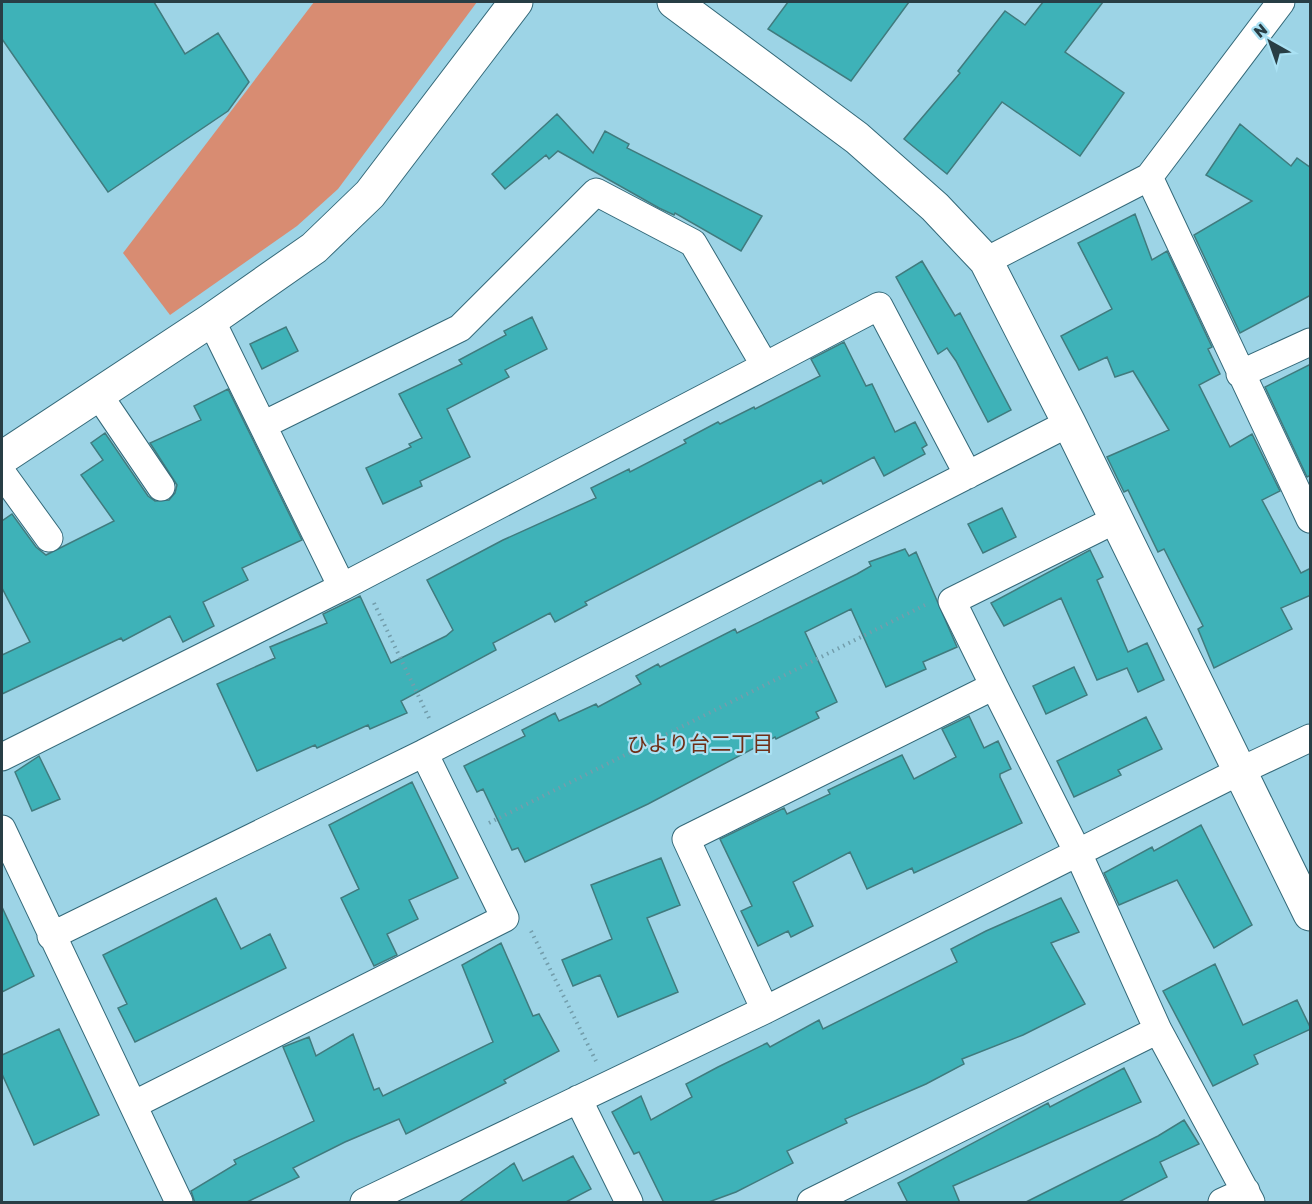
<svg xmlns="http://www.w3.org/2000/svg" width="1312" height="1204" font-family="Rubik,'Noto Sans JP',sans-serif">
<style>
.green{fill:#d88c72}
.building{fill:#3eb2b8;stroke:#407b7e;stroke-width:1.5}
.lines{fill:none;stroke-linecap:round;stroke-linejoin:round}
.street-casing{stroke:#346979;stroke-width:29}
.secondary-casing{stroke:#346979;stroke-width:35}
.path{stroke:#739eac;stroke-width:4;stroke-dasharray:1.5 4.5;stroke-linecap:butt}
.street{stroke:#fff;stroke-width:27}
.secondary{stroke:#fff;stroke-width:33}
.labels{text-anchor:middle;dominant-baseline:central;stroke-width:4.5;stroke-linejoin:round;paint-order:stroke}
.neighbourhood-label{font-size:21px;fill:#702e16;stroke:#aae1f3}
</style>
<rect width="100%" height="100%" fill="#9dd4e6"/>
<path class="green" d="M314,2H477L338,189L297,226L170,315L123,253Z"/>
<path class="building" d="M2,2H154L185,54L218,33L249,82L228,111L108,192L2,39Z
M788,2H909L851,81L768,29Z
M1043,2H1103L1065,52L1124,93L1080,156L1002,102L947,174L904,139L960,73L958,71L1005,11L1025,25Z
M557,114L593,153L605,131L629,144L627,148L762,216L741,251L675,213L674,215L659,208L558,151L549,159L546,155L505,189L492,174Z
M1240,124L1291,166L1297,158L1311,168V295L1240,333L1194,235L1252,201L1206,175Z
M1135,214L1152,260L1167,251L1212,347L1208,349L1220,374L1199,385L1230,447L1252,434L1280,491L1262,500L1301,573L1311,568V595L1281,608L1292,629L1214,668L1198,629L1203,626L1164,549L1158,552L1128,490L1124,492L1107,457L1169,430L1133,371L1115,377L1107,357L1079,370L1061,336L1112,309L1078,243Z
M922,261L955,316L960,313L1011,410L988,422L956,361L947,348L938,354L896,277Z
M532,317L547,349L505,370L509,377L447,409L470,457L420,481L422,486L383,504L366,468L411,447L409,444L422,438L399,394L462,364L459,360L506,335L504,331Z
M286,327L298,351L262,369L250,344Z
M844,342L866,386L872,384L895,432L915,422L927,445L922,448L925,454L884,476L874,457L823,484L821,480L585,602L587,605L555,622L550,613L493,643L496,650L401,701L407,713L370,729L368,725L317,748L315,745L257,771L217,684L275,658L270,647L327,623L323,614L360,596L391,663L446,636L453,630L427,580L503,540L596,498L591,488L629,469L630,472L686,443L684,440L718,422L720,424L754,407L755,409L820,376L811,359Z
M1311,364V475L1307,477L1265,387Z
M228,389L302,540L242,568L248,580L203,602L214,626L183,642L170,616L123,641L121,638L2,694V655L30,642L2,588V521L12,514L36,547L46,555L114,521L81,475L103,460L91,443L105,433L148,496L155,501L169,500L175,493L177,485L150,443L201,420L194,406Z
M1002,508L1016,537L983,553L968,524Z
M905,549L909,556L916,552L957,647L923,662L926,669L886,687L851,609L805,632L837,702L816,712L819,718L776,739L775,737L648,804L525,862L518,848L512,850L483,789L477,792L464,766L525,736L522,730L555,713L559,721L596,704L598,707L641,684L636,676L658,664L660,667L735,629L737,633L857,574L871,566L869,562Z
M1090,550L1103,577L1097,580L1128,652L1147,643L1164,680L1138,692L1127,668L1097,680L1061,598L1004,626L991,603Z
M1074,667L1087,695L1046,714L1033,686Z
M969,716L984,748L998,741L1011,769L1000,774V777L1022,823L914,873L912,868L867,889L850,852L793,882L813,926L791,937L788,931L758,946L741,911L752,906L720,839L784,808L787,814L830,794L828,790L902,755L914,779L956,757L942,729Z
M1146,717L1162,749L1118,770L1121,775L1074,797L1057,761Z
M39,756L60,799L32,811L15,772Z
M412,782L458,878L409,900L418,919L387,934L397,955L374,966L341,898L359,889L329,825Z
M1201,825L1252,925L1214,948L1177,880L1119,905L1104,873L1152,847L1154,851Z
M661,858L680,905L647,918L678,992L618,1017L600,975L573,986L562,960L612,939L591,885Z
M216,898L241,949L270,934L286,968L135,1042L118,1008L127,1004L103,955Z
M1061,898L1079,932L1051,943L1085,1004L1023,1035L962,1059L964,1064L926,1084L845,1119L847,1123L787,1151L793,1163L736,1192L706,1203H664L639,1152L634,1154L612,1112L641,1096L651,1120L692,1097L686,1084L718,1067L767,1043L770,1047L819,1020L823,1029L957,962L951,949L986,931Z
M2,907L34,976L2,992Z
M501,943L533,1016L539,1014L559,1051L504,1080L506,1083L406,1134L399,1119L345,1142L293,1168L299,1177L245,1203H195L191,1191L236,1164L234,1160L314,1121L283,1047L309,1037L316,1056L353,1034L374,1090L379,1088L383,1096L493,1042L462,965Z
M1215,964L1243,1025L1297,1000L1311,1029L1254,1055L1258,1064L1213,1086L1163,991Z
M59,1029L99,1115L34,1145L2,1074V1055Z
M1124,1068L1141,1102L953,1186L960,1203H908L898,1183L1048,1103L1050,1107Z
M1184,1120L1199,1144L1160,1162L1167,1177L1117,1203H1024L1158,1136Z
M573,1156L591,1189L564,1203H458L514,1163L523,1181Z"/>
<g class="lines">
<g class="street-casing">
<path id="street" d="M1149,177L1310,519
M986,261L1149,177L1281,2
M765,366L879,306L968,475
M1240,374L1310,342
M98,394L161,487
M263,425L460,328L596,192L693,243L765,366L342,587
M2,473L49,538
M994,686L952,601L1117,519
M424,753L1069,423
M2,757L342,587L211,320
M2,829L179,1202
M51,936L424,753L505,918L133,1105
M765,1010L686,839L994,686L1078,853L1158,1030L1251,1202
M578,1099L629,1202
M364,1202L765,1010L1240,771L1310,738
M811,1202L1158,1030
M1222,1202L1246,1191"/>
</g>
<g class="secondary-casing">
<path id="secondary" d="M674,2L857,138L935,207L986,261L1069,423L1310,914
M2,458L211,320L314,248L370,194L516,2"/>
</g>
<path class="path" d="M374,603L429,718
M489,823L925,605
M531,931L596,1061"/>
<use href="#street" class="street"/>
<use href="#secondary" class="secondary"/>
</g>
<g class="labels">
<g class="neighbourhood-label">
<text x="700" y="743">ひより台二丁目</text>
</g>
</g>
<rect width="1312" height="1204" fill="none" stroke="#283e45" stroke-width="6"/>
<g transform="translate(1270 42) rotate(320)" stroke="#aae1f3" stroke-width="4.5" paint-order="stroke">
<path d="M0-4.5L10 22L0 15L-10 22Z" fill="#283e45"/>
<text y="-9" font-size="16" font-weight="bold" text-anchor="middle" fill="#283e45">N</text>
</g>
</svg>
